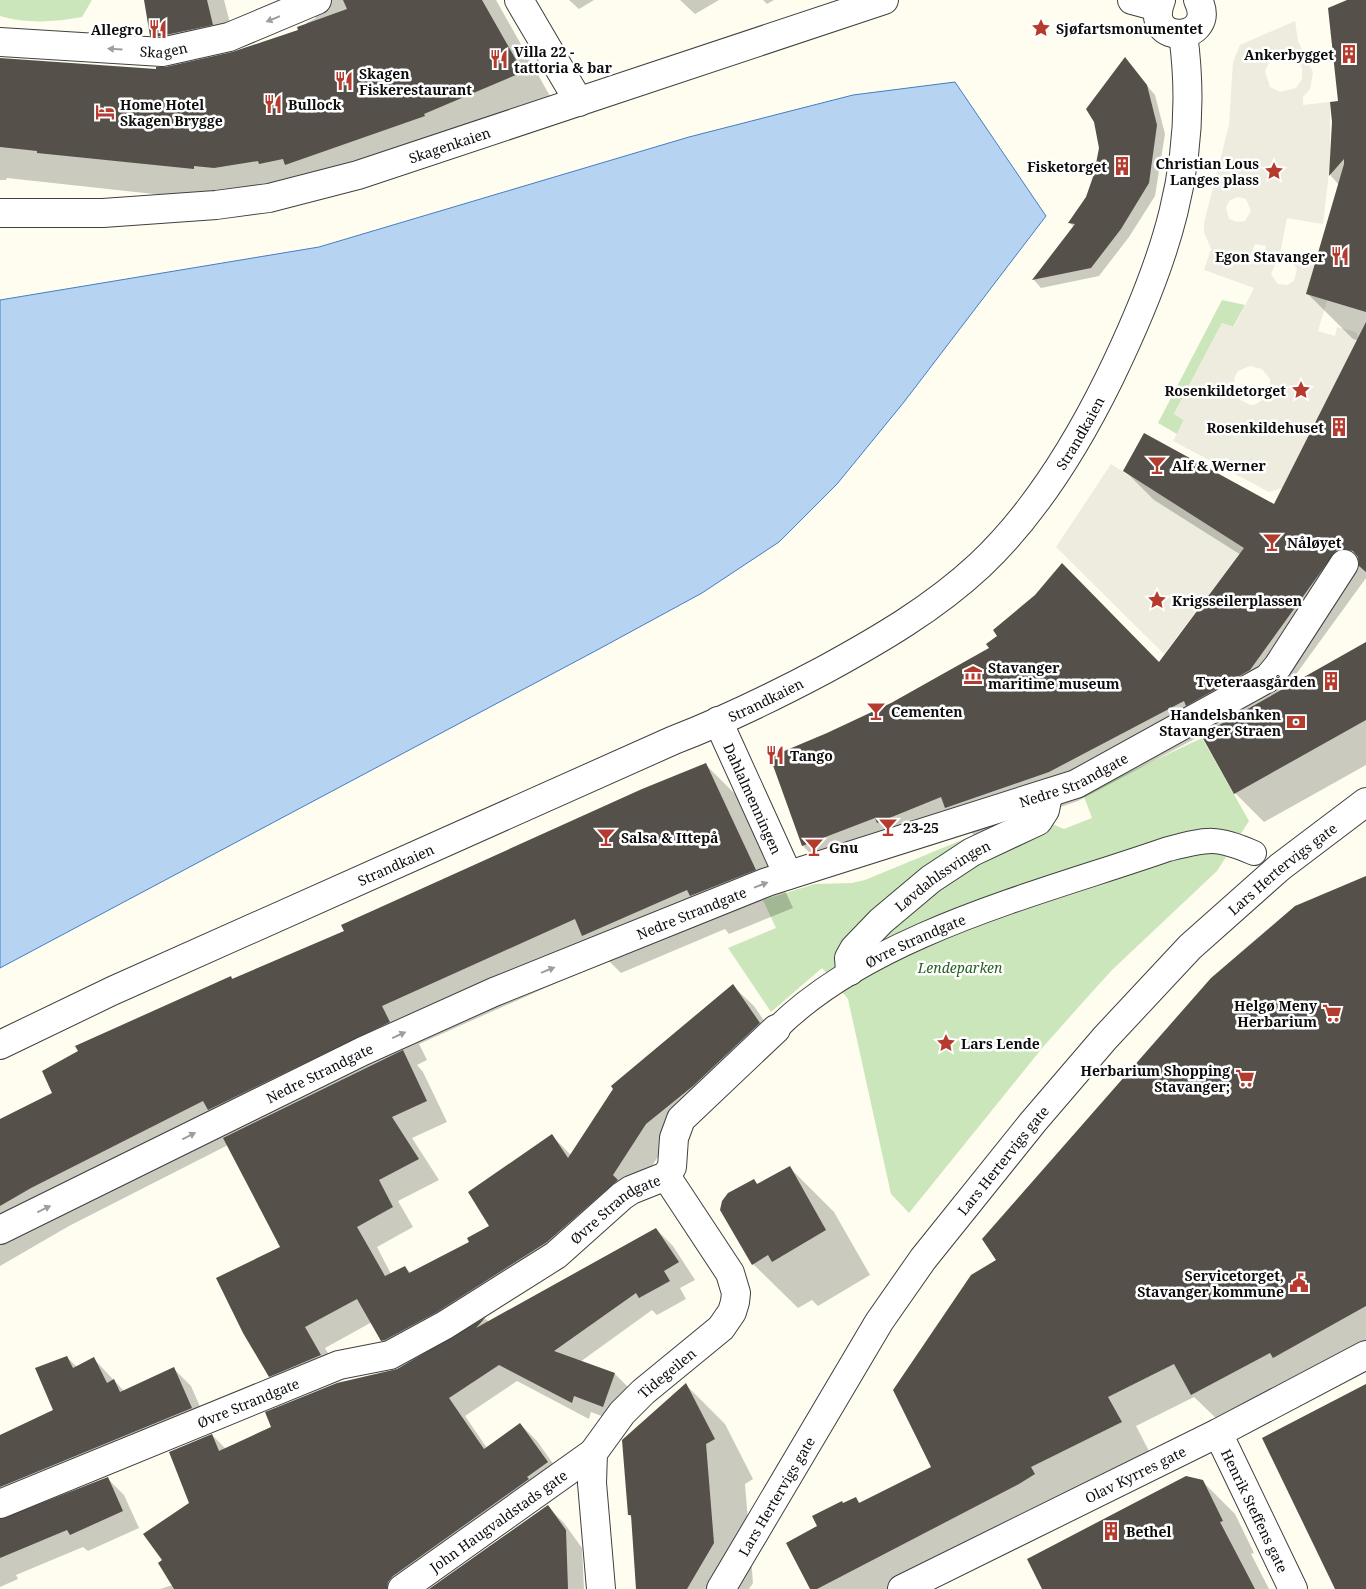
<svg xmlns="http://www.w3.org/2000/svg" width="1366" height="1589" font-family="'Noto Serif',serif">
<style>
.green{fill:#cbe6ba}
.plaza{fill:#edecde;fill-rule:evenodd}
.water{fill:#b7d3f2;stroke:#427ec4}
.shadow{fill:#0003}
.building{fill:#55504a}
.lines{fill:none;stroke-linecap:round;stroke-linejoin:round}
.pedestrian-casing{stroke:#404040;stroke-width:26}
.minor-casing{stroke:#404040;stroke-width:30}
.tertiary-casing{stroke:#404040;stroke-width:30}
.pedestrian{stroke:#fff;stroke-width:24}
.minor{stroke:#fff;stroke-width:28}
.tertiary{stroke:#fff;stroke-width:28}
.oneway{fill:#9e9e9e}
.labels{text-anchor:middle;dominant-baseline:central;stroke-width:5;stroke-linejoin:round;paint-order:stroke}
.poi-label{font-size:14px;font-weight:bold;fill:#0d0d0d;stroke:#fff;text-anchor:start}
.street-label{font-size:14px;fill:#0d0d0d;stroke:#fff}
.park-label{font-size:14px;font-style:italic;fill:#266122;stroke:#fff}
</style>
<rect width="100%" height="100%" fill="#fefdef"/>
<path class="green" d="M0,0H92L82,17C54,22 27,24 0,16Z
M1222,300L1245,305L1233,327L1222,323L1174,414L1184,420L1177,434L1158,423Z
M1202,738L1249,821L1217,871L1112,970L1083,1002L1043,1047L909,1213L891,1194L848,999L822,968L771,1012L728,948L776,928L763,900L815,884L852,883L865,880L1027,813L1064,829L1092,818L1083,794Z"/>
<path class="plaza" d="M1295,21L1298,41L1313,72L1310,89L1303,97V105L1330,102V164L1323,224L1287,218L1280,254L1315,262L1307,294L1327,300L1318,331L1335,336L1337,327L1356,332L1366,353L1348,358L1282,488L1269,492L1173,441L1184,420L1174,414L1222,323L1234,327L1254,288L1204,270L1211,249L1204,232V223L1229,125L1233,62L1240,45ZM1285,55L1290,56L1299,63L1302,68V79L1296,88L1280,92L1270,87L1265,71L1270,61ZM1238,197L1246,199L1251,211L1245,221L1237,222L1229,219L1226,207L1230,200ZM1255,244L1266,246L1264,256L1259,264L1249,259ZM1284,260L1292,262L1297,269L1294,281L1287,285L1278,284L1271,274L1276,263ZM1250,366L1262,369L1270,379V385L1267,397L1256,404L1250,405L1239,399L1233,389L1235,376L1238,371Z
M1111,464L1215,529L1224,516L1256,558L1240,553L1164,654L1056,547Z"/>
<path class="water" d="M955,82L1046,216L904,402L837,484L779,542L702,593L599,649L0,968V300L319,247L689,137L853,95Z"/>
<path class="shadow" d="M145,0H224L237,50L187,61L177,60L151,35Z
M299,0H496L555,105L227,202L7,178L6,180H0V59L158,71L238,52L299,30L307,25L306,23L316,18Z
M569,0H594L579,9Z
M680,0H719L695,14Z
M763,0H774L767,4Z
M1350,0H1366V343L1353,339L1308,294L1339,185L1331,176L1333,122L1339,102Z
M1125,59L1155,95L1165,134L1155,196L1129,237L1099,276L1041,288L1034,280L1074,227L1070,223L1087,198L1096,175L1100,148Z
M1366,368V578L1286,688L1366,643V765L1264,822L1235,793L1202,735L1078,801L975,836L966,827L831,875L803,846L771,758L1159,663L1241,555L1154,500L1125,471L1274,505Z
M706,765L744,803L793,908L729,934L725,929L621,973L608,960L419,1044L427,1060L417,1065L423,1072L447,1122L412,1138L439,1180L398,1201L413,1227L377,1247L391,1274L405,1267L411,1273L471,1243L491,1226L552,1136L572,1156L733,986L754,1006L780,1044L666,1144L633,1196L637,1201L567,1263L402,1361L382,1340L372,1322L325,1348L341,1376L291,1396L270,1376L282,1248L228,1145L69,1226L0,1266V1121L54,1094L231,977L233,979L346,931Z
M1366,877V1351L1221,1423L1194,1397L1136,1426L1149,1451L1059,1496L900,1589H811L819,1527L844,1504L856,1499L861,1504L933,1467L997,1260Z
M789,1167L834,1212L870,1275L818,1306L812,1300L798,1308L753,1264L754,1180L758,1185Z
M656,1229L673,1246L695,1280L680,1288L686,1299L657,1315L652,1310L580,1362L615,1374L632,1391L620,1423L591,1412L589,1419L517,1381L465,1416L487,1448L520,1424L537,1441L564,1479L416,1589H160L173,1585L164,1561L191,1504L212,1435L226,1449L398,1370L486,1319L489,1322Z
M67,1357L77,1367L94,1359L124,1391L174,1369L191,1386L208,1425L4,1512L1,1520L107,1478L124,1495L139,1528L88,1551L83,1547L16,1575L18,1579L0,1587V1441L54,1410Z
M686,1385L725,1424L753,1479L745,1484L753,1583L749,1589H637L632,1518L629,1515Z
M1203,1482L1235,1514L1254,1553L1251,1554L1269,1589H1044Z
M547,1506L564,1523L582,1548L584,1589H431Z"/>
<path class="building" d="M144,0H207L213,25L161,36H150Z
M343,0H482L523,72L424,114L425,116L285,165L283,159L259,164L258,161L214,168L194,166V169L37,153V151L0,147V58L156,69V67H165L232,52L298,30L297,27L347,9Z
M1347,0H1366V312L1306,294L1344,164V159L1329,176L1332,122L1330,102L1338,101L1328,8Z
M1125,57L1147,85L1157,125L1149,183L1121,229L1091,268L1032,280L1075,224L1068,223L1086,197L1094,174L1099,148L1094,122L1086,109Z
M1366,322V572L1359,566L1358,557L1353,551L1338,548L1250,670L1186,706L1184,701L1049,772L945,808L941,797L877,823L875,818L802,846L770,757L827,733L891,703L989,648L986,644L997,636L993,630L1035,595L1062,563L1159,662L1244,548L1123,471L1144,433L1274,504Z
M1366,642V720L1234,794L1200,733L1207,729L1205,733Z
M706,763L756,870L690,896L687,890L582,936L575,919L382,1006L390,1022L208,1110L203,1101L31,1188L0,1206V1119L52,1093L42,1071L78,1051L75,1046L231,976L232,979L344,931L341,925L642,789Z
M1366,876V1306L1273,1358L1270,1353L1191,1395L1174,1364L1108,1397L1122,1422L1031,1467L1035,1474L1019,1484L817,1589H810L786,1543L817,1526L812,1516L842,1501L843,1503L856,1497L859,1503L931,1467L893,1390L971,1275L996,1260L982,1239L1211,978L1295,906Z
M733,984L760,1023L693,1086L646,1124L613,1175L618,1180L547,1242L437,1312L385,1340L381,1341L357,1299L305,1327L321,1355L269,1377L243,1333L216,1278L280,1247L223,1138L403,1050L427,1101L392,1117L419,1159L379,1180L393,1207L357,1227L385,1276L405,1266L409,1273L469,1242L467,1238L489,1226L468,1192L552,1134L568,1158L613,1089L611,1086Z
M790,1166L826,1230L772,1262L768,1255L752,1265L720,1210L722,1201L728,1193L754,1179L757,1184Z
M656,1228L679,1262L664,1271L670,1281L639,1298L636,1293L554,1351L615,1373L603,1407L574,1396L572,1403L499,1365L449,1398L484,1449L520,1423L548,1462L527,1477L529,1479L393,1576L388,1582L387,1589H174L158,1563L162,1560L143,1534L189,1503L169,1452L212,1434L219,1451L271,1427L265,1412L337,1383L397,1369L486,1317L476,1328Z
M67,1356L73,1368L94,1357L107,1383L114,1379L120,1392L174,1367L192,1408L0,1487V1435L53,1410L35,1368Z
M686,1383L715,1439L706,1444L714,1543L687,1589H636L631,1515H628L622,1440Z
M1366,1384V1589H1335L1262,1438Z
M1186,1476L1203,1480L1223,1521L1220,1522L1255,1589H1042L1027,1559Z
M108,1477L123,1511L70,1535L67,1530L0,1558V1519Z
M548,1505L566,1530L568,1589H429Z"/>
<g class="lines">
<g class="pedestrian-casing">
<g id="pedestrian">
<path id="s1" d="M776,1029C872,933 1042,893 1168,849C1207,839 1216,836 1254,853"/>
</g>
</g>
<g class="minor-casing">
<g id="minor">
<path d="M519,0L579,102"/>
<path id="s2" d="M0,42L162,52L229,37L317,0"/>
<path id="s3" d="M718,721L788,875"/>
<path id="s4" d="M850,971L849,958L854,949L881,921L931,879L972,852L1038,821L1045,810L1048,795"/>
<path id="s5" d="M0,1230L363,1051L494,992L767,882L1076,784L1268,678L1278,666L1344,564"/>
<path id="s6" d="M1218,1433L1293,1589"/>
<path id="s7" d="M0,1504L339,1365L390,1355L445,1325L556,1255L622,1196L631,1190L666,1176L672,1167L674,1138L681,1119L776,1029"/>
<path id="s8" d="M402,1589L593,1453"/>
<path id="s9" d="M601,1589L592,1483L593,1453L622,1413L643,1392L721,1328L732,1312L735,1302L736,1293L730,1273L666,1176"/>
<path id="s10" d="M902,1589L1218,1433L1366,1355"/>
</g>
</g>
<g class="tertiary-casing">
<g id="tertiary">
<path d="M1132,0L1158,7"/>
<path d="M1161,0C1142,48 1219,42 1198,0"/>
<path id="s11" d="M0,213H103L216,205L269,198L358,175L884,0"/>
<path id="s12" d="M0,1045L112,991L674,740C726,720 775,696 824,670C879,640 934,608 980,565C1034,514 1076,446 1109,379C1164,266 1201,163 1183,34"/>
<path id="s13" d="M721,1589L879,1322L923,1259L1033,1122L1105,1038L1190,947L1280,867L1366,802"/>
</g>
</g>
<use href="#pedestrian" class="pedestrian"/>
<use href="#minor" class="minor"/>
<use href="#tertiary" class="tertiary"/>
</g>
<defs><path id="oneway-solid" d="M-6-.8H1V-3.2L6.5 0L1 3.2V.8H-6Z" transform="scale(1.25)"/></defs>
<g class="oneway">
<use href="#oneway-solid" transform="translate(273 19) rotate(158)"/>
<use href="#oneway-solid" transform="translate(115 49) rotate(-176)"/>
<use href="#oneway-solid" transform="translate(761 885) rotate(-21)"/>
<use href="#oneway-solid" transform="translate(548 970) rotate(-22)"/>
<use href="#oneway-solid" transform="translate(399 1035) rotate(-24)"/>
<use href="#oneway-solid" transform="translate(189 1136) rotate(-27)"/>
<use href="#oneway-solid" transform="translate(44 1209) rotate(-26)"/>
</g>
<defs>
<g id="sight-bare" transform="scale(1.5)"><path d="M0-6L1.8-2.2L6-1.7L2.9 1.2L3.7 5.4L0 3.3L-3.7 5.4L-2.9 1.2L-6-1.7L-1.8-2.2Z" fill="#b43b2e" stroke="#fff" stroke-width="2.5" paint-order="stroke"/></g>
<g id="restaurant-bare" transform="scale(1.5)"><path d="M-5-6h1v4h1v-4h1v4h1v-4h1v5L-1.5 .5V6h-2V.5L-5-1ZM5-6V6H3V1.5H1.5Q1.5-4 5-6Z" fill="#b43b2e" stroke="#fff" stroke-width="2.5" paint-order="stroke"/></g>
<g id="building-bare" transform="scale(1.5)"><path d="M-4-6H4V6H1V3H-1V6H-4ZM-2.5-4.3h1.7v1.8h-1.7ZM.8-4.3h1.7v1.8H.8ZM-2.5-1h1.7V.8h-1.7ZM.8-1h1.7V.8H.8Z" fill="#b43b2e" stroke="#fff" stroke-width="2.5" paint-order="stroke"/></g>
<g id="hotel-bare" transform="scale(1.5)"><path d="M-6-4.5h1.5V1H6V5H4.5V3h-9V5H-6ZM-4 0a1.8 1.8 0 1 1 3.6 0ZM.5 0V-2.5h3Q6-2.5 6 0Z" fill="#b43b2e" stroke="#fff" stroke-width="2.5" paint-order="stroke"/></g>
<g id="bar-bare" transform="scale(1.5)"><path d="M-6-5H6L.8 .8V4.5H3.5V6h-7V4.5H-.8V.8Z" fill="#b43b2e" stroke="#fff" stroke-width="2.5" paint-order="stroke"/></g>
<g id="museum-bare" transform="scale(1.5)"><path d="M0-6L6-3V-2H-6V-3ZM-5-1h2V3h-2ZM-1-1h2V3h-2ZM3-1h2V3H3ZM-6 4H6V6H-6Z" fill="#b43b2e" stroke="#fff" stroke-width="2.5" paint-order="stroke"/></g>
<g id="bank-bare" transform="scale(1.5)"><path d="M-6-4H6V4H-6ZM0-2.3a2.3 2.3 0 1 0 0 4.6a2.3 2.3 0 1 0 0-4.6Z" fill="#b43b2e" stroke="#fff" stroke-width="2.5" paint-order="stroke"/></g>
<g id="supermarket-bare" transform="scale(1.5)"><path d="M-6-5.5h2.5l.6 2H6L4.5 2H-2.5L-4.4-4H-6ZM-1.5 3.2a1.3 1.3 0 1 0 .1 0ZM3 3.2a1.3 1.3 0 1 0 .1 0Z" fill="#b43b2e" stroke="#fff" stroke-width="2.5" paint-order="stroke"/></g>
<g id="civic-bare" transform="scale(1.5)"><path d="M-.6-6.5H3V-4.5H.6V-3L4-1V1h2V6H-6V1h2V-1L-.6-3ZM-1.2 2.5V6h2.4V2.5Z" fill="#b43b2e" stroke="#fff" stroke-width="2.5" paint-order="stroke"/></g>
</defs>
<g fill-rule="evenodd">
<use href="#sight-bare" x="1041" y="28"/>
<use href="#restaurant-bare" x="158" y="29"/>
<use href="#building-bare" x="1349" y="54"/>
<use href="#restaurant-bare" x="499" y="59"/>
<use href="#restaurant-bare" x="344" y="81"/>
<use href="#restaurant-bare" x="273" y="104"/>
<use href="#hotel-bare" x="105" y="112"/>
<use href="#building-bare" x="1122" y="166"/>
<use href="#sight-bare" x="1274" y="171"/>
<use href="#restaurant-bare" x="1340" y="256"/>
<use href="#sight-bare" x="1301" y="390"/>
<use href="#building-bare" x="1339" y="427"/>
<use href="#bar-bare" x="1157" y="465"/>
<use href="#bar-bare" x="1272" y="542"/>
<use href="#sight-bare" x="1157" y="600"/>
<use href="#museum-bare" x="973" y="675"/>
<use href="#building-bare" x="1331" y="681"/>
<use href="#bar-bare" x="876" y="711"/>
<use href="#bank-bare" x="1296" y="722"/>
<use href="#restaurant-bare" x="775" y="755"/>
<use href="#bar-bare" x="888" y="827"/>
<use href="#bar-bare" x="606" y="837"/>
<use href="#bar-bare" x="814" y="847"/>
<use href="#supermarket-bare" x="1332" y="1013"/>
<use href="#sight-bare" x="946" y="1043"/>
<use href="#supermarket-bare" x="1245" y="1078"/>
<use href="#civic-bare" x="1299" y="1283"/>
<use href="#building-bare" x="1111" y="1531"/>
</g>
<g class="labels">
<g class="poi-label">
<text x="1056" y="28">Sjøfartsmonumentet</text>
<text x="143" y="29" text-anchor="end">Allegro</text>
<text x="514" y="51">Villa 22 -<tspan x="514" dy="16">tattoria &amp; bar</tspan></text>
<text x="1334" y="54" text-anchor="end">Ankerbygget</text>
<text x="359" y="73">Skagen<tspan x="359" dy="16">Fiskerestaurant</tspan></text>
<text x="120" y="104">Home Hotel<tspan x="120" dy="16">Skagen Brygge</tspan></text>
<text x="288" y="104">Bullock</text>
<text x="1259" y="163" text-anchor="end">Christian Lous<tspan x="1259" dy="16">Langes plass</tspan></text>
<text x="1107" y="166" text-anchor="end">Fisketorget</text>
<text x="1325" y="256" text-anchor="end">Egon Stavanger</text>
<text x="1286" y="390" text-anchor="end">Rosenkildetorget</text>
<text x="1324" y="427" text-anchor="end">Rosenkildehuset</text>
<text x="1172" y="465">Alf &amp; Werner</text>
<text x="1287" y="542">Nåløyet</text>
<text x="1172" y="600">Krigsseilerplassen</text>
<text x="988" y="667">Stavanger<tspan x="988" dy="16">maritime museum</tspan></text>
<text x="1316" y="681" text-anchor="end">Tveteraasgården</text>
<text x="891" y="711">Cementen</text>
<text x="1281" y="714" text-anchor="end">Handelsbanken<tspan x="1281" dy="16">Stavanger Straen</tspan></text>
<text x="790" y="755">Tango</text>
<text x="903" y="827">23-25</text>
<text x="621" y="837">Salsa &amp; Ittepå</text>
<text x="829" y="847">Gnu</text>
<text x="1317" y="1005" text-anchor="end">Helgø Meny<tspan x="1317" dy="16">Herbarium</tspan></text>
<text x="961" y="1043">Lars Lende</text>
<text x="1230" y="1070" text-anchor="end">Herbarium Shopping<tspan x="1230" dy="16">Stavanger;</tspan></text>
<text x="1284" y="1275" text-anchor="end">Servicetorget,<tspan x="1284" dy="16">Stavanger kommune</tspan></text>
<text x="1126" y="1531">Bethel</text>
</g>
<g class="street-label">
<text stroke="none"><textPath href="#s2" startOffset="164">Skagen</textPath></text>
<text stroke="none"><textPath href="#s11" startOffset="458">Skagenkaien</textPath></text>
<text stroke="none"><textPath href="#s12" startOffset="1260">Strandkaien</textPath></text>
<text stroke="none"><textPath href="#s12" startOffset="840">Strandkaien</textPath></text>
<text stroke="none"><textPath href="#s5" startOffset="1166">Nedre Strandgate</textPath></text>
<text stroke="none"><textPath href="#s3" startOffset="85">Dahlalmenningen</textPath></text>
<text stroke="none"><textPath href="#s12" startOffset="435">Strandkaien</textPath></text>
<text stroke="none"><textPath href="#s13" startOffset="919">Lars Hertervigs gate</textPath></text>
<text stroke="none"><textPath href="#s4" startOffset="139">Løvdahlssvingen</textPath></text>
<text stroke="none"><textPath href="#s5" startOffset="761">Nedre Strandgate</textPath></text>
<text stroke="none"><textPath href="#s1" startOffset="166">Øvre Strandgate</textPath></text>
<text stroke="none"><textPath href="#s5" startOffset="356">Nedre Strandgate</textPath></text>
<text stroke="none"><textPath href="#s13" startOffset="514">Lars Hertervigs gate</textPath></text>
<text stroke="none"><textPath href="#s7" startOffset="688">Øvre Strandgate</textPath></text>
<text stroke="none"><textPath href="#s9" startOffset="246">Tidegeilen</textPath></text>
<text stroke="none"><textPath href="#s7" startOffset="268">Øvre Strandgate</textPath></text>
<text stroke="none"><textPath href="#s10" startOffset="260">Olav Kyrres gate</textPath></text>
<text stroke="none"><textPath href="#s13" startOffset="108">Lars Hertervigs gate</textPath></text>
<text stroke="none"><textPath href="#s6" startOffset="86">Henrik Steffens gate</textPath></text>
<text stroke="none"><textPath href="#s8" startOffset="118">John Haugvaldstads gate</textPath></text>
</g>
<g class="park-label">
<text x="960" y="967">Lendeparken</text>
</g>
</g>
</svg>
